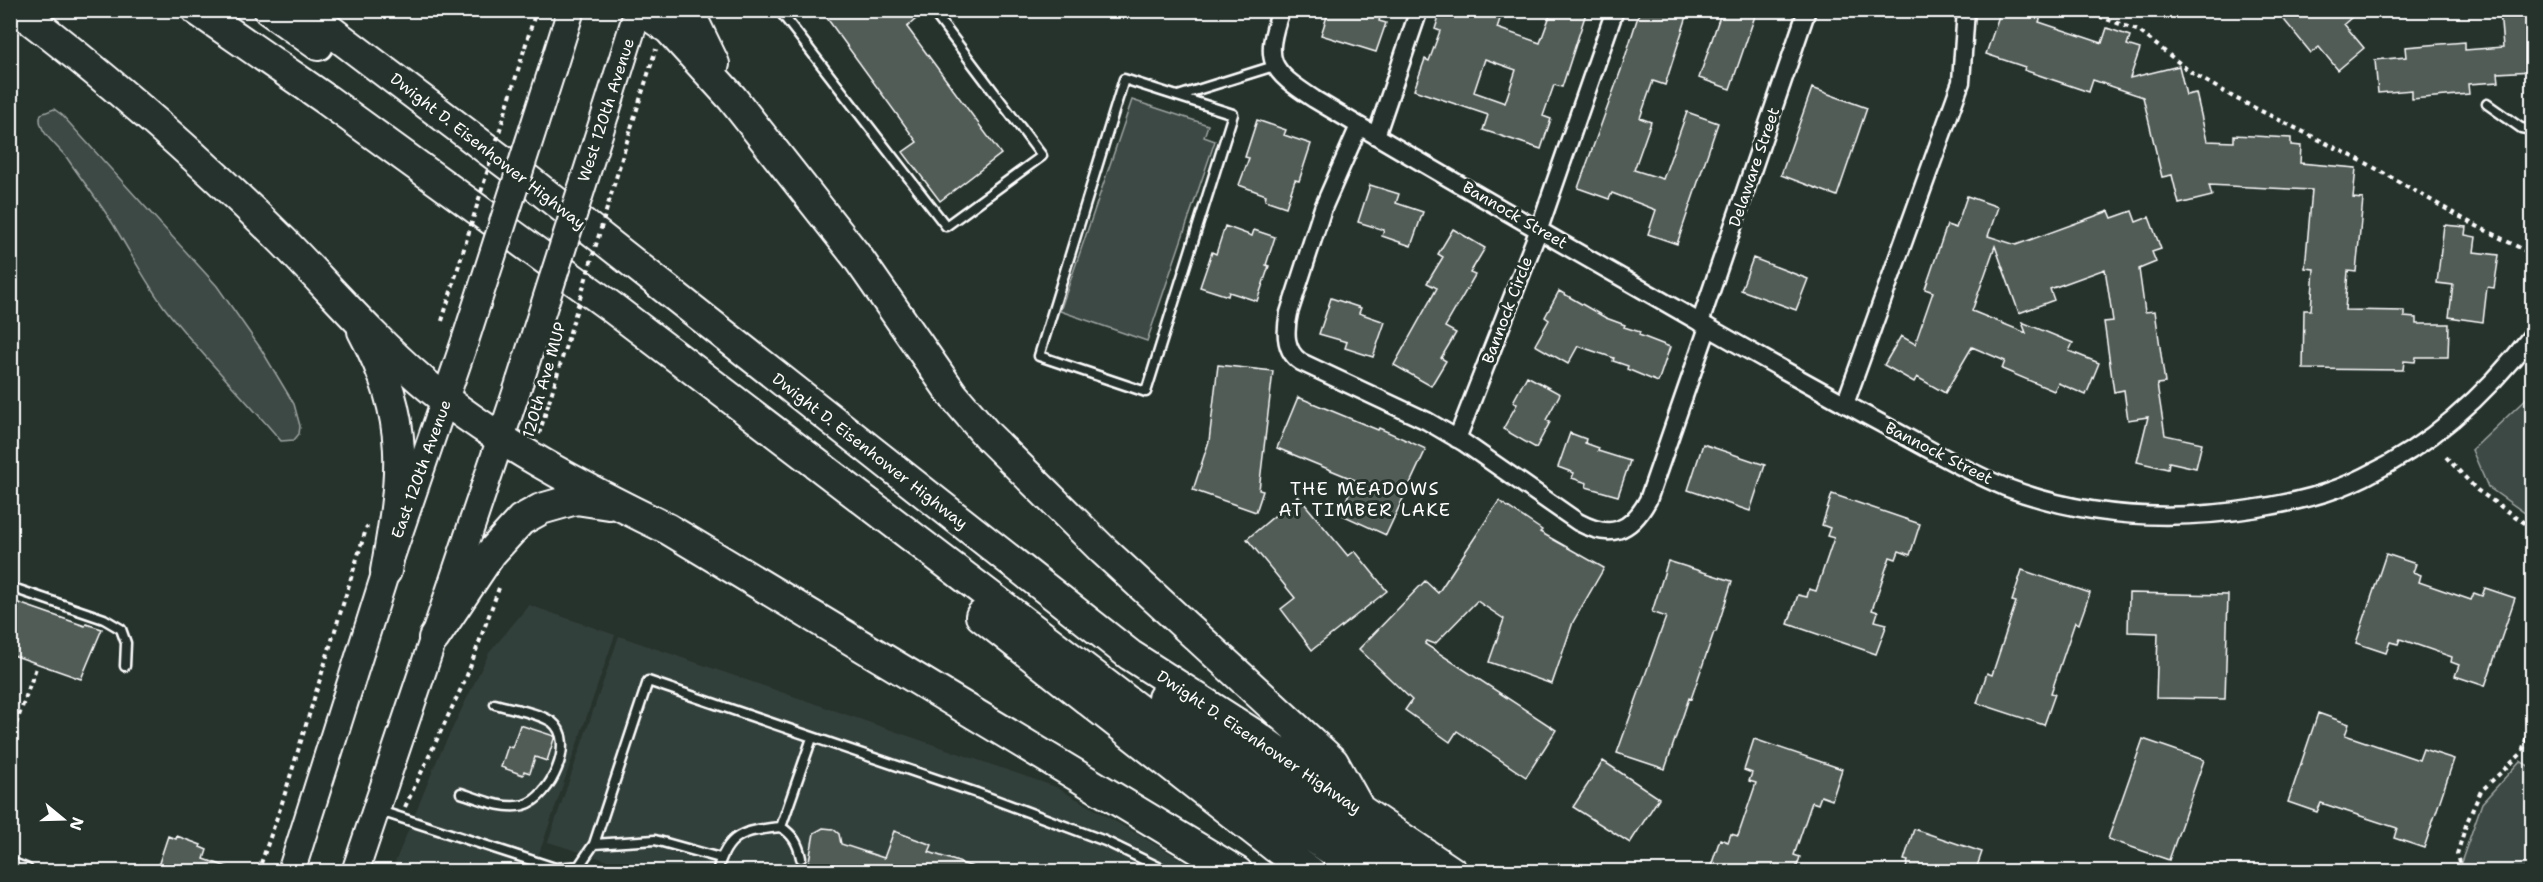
<svg xmlns="http://www.w3.org/2000/svg" width="2543" height="882" font-family="'Shantell Sans',sans-serif">
<style>
.built{fill:#333f3a}
.green{fill:#3e4944;stroke:#9ea4a2;stroke-width:1.5}
.building{fill:#515c57;stroke:#fff;stroke-width:1.5;fill-rule:evenodd}
.lines{fill:none;stroke-linecap:round;stroke-linejoin:round}
.service-casing{stroke:#fff;stroke-width:13}
.minor-casing{stroke:#fff;stroke-width:21}
.primary-casing{stroke:#fff;stroke-width:30}
.motorway-casing{stroke:#fff;stroke-width:34}
.path{stroke:#fff;stroke-width:4;stroke-dasharray:4.5 4.5;stroke-linecap:butt}
.service{stroke:#26332d;stroke-width:8}
.minor{stroke:#26332d;stroke-width:16}
.primary{stroke:#26332d;stroke-width:26}
.motorway{stroke:#26332d;stroke-width:30}
.primary-bridge-casing{stroke:#fff;stroke-width:30;stroke-linecap:butt}
.path-bridge{stroke:#fff;stroke-width:4;stroke-dasharray:4.5 4.5;stroke-linecap:butt}
.primary-bridge{stroke:#26332d;stroke-width:26}
.labels{text-anchor:middle;dominant-baseline:central;stroke-width:6;stroke-linejoin:round;paint-order:stroke}
.street-label{font-size:16px;fill:#fff;stroke:#26332d}
.neighbourhood-label{font-size:18px;letter-spacing:1.5px;fill:#fff;stroke:#26332d}
</style>
<rect width="100%" height="100%" fill="#26332d"/>
<filter id="ink" filterUnits="userSpaceOnUse"><feTurbulence type="fractalNoise" baseFrequency=".0167" numOctaves="2"/><feDisplacementMap in="SourceGraphic" scale="12" xChannelSelector="R" yChannelSelector="G"/><feConvolveMatrix kernelMatrix="1 2 1 2 8 2 1 2 1" color-interpolation-filters="sRGB"/></filter>
<g filter="url(#ink)">
<path class="built" d="M529,605L615,635L533,871L391,872L438,758L489,653Z
M619,636L1056,787L1201,871L612,872L615,863L548,842Z"/>
<path class="green" d="M1132,100L1208,125L1204,137L1215,141L1147,341L1060,311Z
M54,109L62,115L217,286L261,349L294,404L300,426L299,434L294,440L281,441C243,396 200,354 164,307C145,281 133,257 116,229C102,205 83,182 67,158C58,146 35,130 41,114Z
M2532,393V518L2488,487L2472,450Z
M2520,761L2532,768V871H2458L2482,803Z"/>
<path class="building" d="M821,10H926L907,27L1001,154L940,201L903,152L917,142Z
M1329,10H1382L1379,21L1386,23L1376,52L1321,35Z
M1441,10H1503L1497,28L1540,43L1552,10H1587L1562,87L1554,85L1543,116L1551,119L1541,149L1483,130L1488,115L1414,90L1425,59L1429,61L1440,31L1435,29ZM1485,59L1516,70L1505,103L1474,92Z
M1640,10H1689L1665,85L1653,81L1640,118L1651,122L1634,170L1663,179L1687,112L1718,123L1677,244L1648,234L1656,210L1612,193L1609,199L1578,188L1621,70Z
M1722,10H1757L1730,89L1699,78Z
M2001,10H2043L2039,22L2102,43L2107,28L2130,36L2127,45L2140,49L2130,78L2179,66L2186,95L2196,93L2207,141L2234,142V135L2291,138V145L2301,146L2300,163L2356,168L2353,198L2363,199L2356,272L2348,271L2345,310L2404,311V317L2416,318V324H2449L2448,357H2416L2415,362L2404,361L2403,370L2303,369L2304,310H2311L2314,269L2305,268L2312,190L2209,185L2212,196L2179,204L2172,175L2162,177L2143,97L2093,80L2089,92L2024,70L2025,67L1986,54Z
M2276,10H2360L2344,24L2364,48L2338,70L2319,47L2311,53Z
M2500,10H2532V71L2498,73L2499,82L2468,84L2469,94L2412,99V90L2378,93L2375,60L2406,57L2405,47L2465,42V50L2503,47Z
M1812,88L1867,108L1837,196L1781,175Z
M1257,120L1286,130L1284,135L1311,144L1299,181L1295,180L1286,207L1265,200L1266,195L1239,185L1249,158L1245,157Z
M1370,185L1399,194L1396,203L1423,212L1411,246L1382,236L1384,230L1358,222Z
M1967,196L1998,207L1988,236L2016,245L2109,211L2112,218L2132,211L2136,222L2149,217L2161,249L2152,252L2156,262L2139,269L2145,312L2155,311L2165,383L2157,384L2165,435L2202,443L2196,468L2169,462L2168,469L2137,462L2148,417L2128,420L2124,390L2114,392L2104,322L2113,321L2105,269L2050,289L2054,300L2019,313L1995,246L1972,311L2026,333L2022,322L2073,343L2069,351L2099,363L2086,395L2058,383L2054,391L2002,369L2005,361L1972,347L1945,393L1917,377L1914,382L1884,365L1901,336L1915,344L1933,292L1925,289L1947,225L1956,228Z
M2444,225L2466,227L2465,235L2476,237L2474,252L2499,255L2494,288L2487,287L2483,322L2449,317L2453,285L2437,283Z
M1225,226L1252,236L1254,230L1275,237L1266,265L1269,266L1257,301L1229,292L1228,296L1200,287L1212,252L1216,254Z
M1453,229L1485,248L1470,273L1475,275L1445,327L1456,333L1441,358L1446,361L1431,386L1394,365L1437,288L1427,283L1443,257L1438,254Z
M1753,258L1808,279L1796,310L1741,290Z
M1559,291L1606,318L1625,325L1624,327L1640,332L1639,335L1670,347L1658,382L1627,369L1628,366L1613,361L1614,358L1578,346L1568,364L1535,345L1549,320L1545,317Z
M1331,298L1361,308L1359,313L1385,322L1373,357L1345,348L1347,342L1319,334Z
M1218,365L1273,371L1259,490L1263,491L1256,512L1193,490L1209,441Z
M1527,376L1560,394L1546,420L1550,422L1536,448L1503,429L1517,404L1513,402Z
M1298,397L1378,430L1379,428L1426,449L1386,535L1340,514L1355,480L1277,448Z
M1570,433L1586,439L1585,443L1599,448L1598,451L1630,461L1618,496L1586,487L1587,483L1572,478L1574,473L1558,467Z
M1703,444L1765,465L1750,511L1688,490Z
M1832,494L1920,524L1910,555L1899,551L1896,559L1890,557L1872,610L1878,612L1875,621L1887,624L1876,654L1788,624L1798,595L1807,597L1809,589L1816,591L1834,538L1827,536L1830,528L1822,525Z
M1298,496L1348,556L1355,551L1387,591L1312,650L1281,609L1295,598L1247,539Z
M1499,501L1542,530L1540,532L1604,568L1573,622L1552,684L1489,662L1504,619L1477,601L1435,644L1427,641L1425,644L1556,730L1526,777L1457,731L1450,742L1405,710L1412,700L1359,649L1425,581L1438,593Z
M2386,554L2416,564L2413,572L2421,575L2419,582L2471,600L2474,593L2482,596L2485,588L2515,598L2485,686L2455,676L2459,665L2451,662L2452,657L2400,639L2398,644L2390,642L2386,653L2356,643Z
M1668,561L1732,581L1716,632H1714L1691,699L1689,698L1665,769L1617,753L1666,617L1652,612Z
M2022,570L2090,593L2079,624L2075,622L2051,693L2055,694L2044,725L1977,703L1987,673L1992,675L2016,602L2012,601Z
M2129,593L2228,595L2225,699L2156,698L2158,633L2128,632Z
M10,600L85,626L86,624L102,629L81,679L10,654Z
M2318,713L2349,724L2345,735L2419,760L2423,749L2454,759L2424,848L2394,838L2397,828L2321,803L2317,812L2288,802Z
M520,725L554,736V739L547,761L535,757L530,773L524,771L523,775L501,767L508,746L512,748Z
M1754,739L1842,769L1832,800L1821,796L1818,804L1812,802L1794,855L1800,857L1795,872H1709L1720,839L1728,842L1731,834L1738,836L1756,783L1749,781L1752,773L1744,770Z
M2143,739L2204,760L2169,860L2108,839Z
M1603,761L1659,798L1630,843L1573,807Z
M823,828L833,829L839,834L841,844L884,858L894,831L932,845L929,852L979,869V872H807L814,833Z
M1914,829L1982,852L1975,872H1905L1908,861L1904,860Z
M168,836L176,839L177,836L201,845L200,847L207,850L204,859L233,869V872H156Z"/>
<g class="lines">
<g class="service-casing">
<path id="service" d="M779,10L946,226L1042,156L932,10
M1124,79L1233,114L1146,392L1039,356Z
M1178,96L1274,66
M2487,104L2521,128L2532,130
M10,587L104,619L121,629L126,643L125,666
M461,793C480,799 503,810 524,805C550,798 577,741 552,722C537,712 512,709 495,704
M380,811L555,868L579,866L594,872
M781,827L812,738
M594,844L655,840L720,858
M579,866L594,844L648,681L977,793L1105,841L1169,872
M717,872C727,832 745,831 781,827C793,835 798,843 801,858"/>
</g>
<g class="minor-casing">
<path id="minor" d="M1281,10C1263,62 1270,70 1314,99C1441,175 1570,248 1699,322C1765,360 1832,397 1899,433C1934,452 1968,472 2005,487C2086,518 2172,522 2258,508C2295,502 2330,494 2364,477C2432,444 2487,394 2532,335
M1359,126L1323,208L1289,313C1285,331 1284,351 1301,362L1427,421L1463,442L1578,522C1610,539 1630,533 1648,500L1708,327
M1376,136L1419,10
M1700,323L1807,10
M1845,404L1961,82L1966,10
M1457,439L1539,229L1615,10
M10,866L25,872"/>
</g>
<g class="primary-casing">
<path id="primary" d="M553,67L571,10
M606,112L638,10
M291,872L386,571L465,341
M355,872L520,381"/>
</g>
<g class="motorway-casing">
<path id="motorway" d="M18,10C112,81 200,159 284,242C329,288 372,338 421,380C489,439 587,490 668,529L1237,872
M197,10L327,100L610,306L1224,775L1363,872
M269,10L318,45
M303,10L528,180L1130,655L1250,732L1360,810L1452,872
M641,10L669,29L732,98L858,258L953,395L987,435L1103,550L1333,762L1357,805
M688,10L714,64
M363,331C411,421 403,475 386,571
M981,616L1274,846L1310,872
M434,638L491,553L521,520L541,509L576,499L609,504
M1163,698L1365,848L1400,872"/>
</g>
<path class="path" d="M2082,10L2139,31L2192,73L2235,98L2368,164L2471,223L2532,254
M525,47L535,14L533,10
M631,128L656,49
M539,434L549,402
M2446,457L2477,490L2532,528
M2532,711L2526,739L2532,750
M10,741L36,668
M405,807L466,678L499,588
M258,872L282,803L367,526
M2461,872L2457,854L2467,822L2481,791L2522,753L2526,739"/>
<use href="#service" class="service"/>
<use href="#minor" class="minor"/>
<use href="#primary" class="primary"/>
<use href="#motorway" class="motorway"/>
<g class="primary-bridge-casing">
<path id="primary-bridge" d="M465,341L553,67
M520,381L606,112"/>
</g>
<path class="path-bridge" d="M442,321L525,47
M549,402L631,128"/>
<use href="#primary-bridge" class="primary-bridge"/>
</g>
</g>
<g class="labels">
<g class="street-label">
<text transform="translate(606 110) rotate(-72)">West 120th Avenue</text>
<text transform="translate(488 151) rotate(38)">Dwight D. Eisenhower Highway</text>
<text transform="translate(1754 167) rotate(-71)">Delaware Street</text>
<text transform="translate(1515 215) rotate(30)">Bannock Street</text>
<text transform="translate(1507 310) rotate(-69)">Bannock Circle</text>
<text transform="translate(544 380) rotate(-74)">120th Ave MUP</text>
<text transform="translate(870 451) rotate(38)">Dwight D. Eisenhower Highway</text>
<text transform="translate(1939 453) rotate(27)">Bannock Street</text>
<text transform="translate(421 469) rotate(-70)">East 120th Avenue</text>
<text transform="translate(1259 742) rotate(34)">Dwight D. Eisenhower Highway</text>
</g>
<g class="neighbourhood-label">
<text x="1365" y="489">THE MEADOWS<tspan x="1365" dy="21">AT TIMBER LAKE</tspan></text>
</g>
</g>
<rect width="2543" height="882" fill="none" stroke="#26332d" stroke-width="36"/>
<rect x="18" y="18" width="2507" height="846" fill="none" stroke="#fff" stroke-width="2" filter="url(#ink)"/>
<g transform="translate(63 819) rotate(109)" stroke="#26332d" stroke-width="4.5" paint-order="stroke">
<path d="M0-4.5L10 22L0 15L-10 22Z" fill="#ffffff"/>
<text y="-9" font-size="16" font-weight="bold" text-anchor="middle" fill="#ffffff">N</text>
</g>
</svg>
